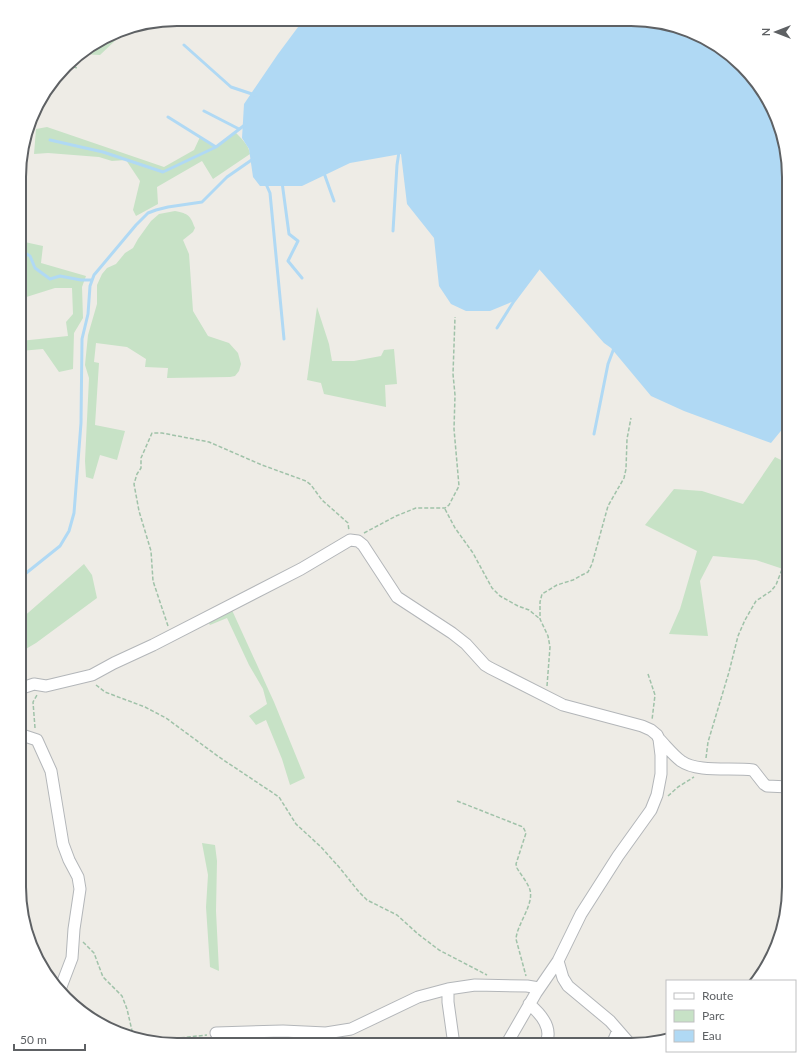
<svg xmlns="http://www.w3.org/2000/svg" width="808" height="1064" font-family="Lato,sans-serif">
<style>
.green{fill:#c7e2c6}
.water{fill:#b0d9f4}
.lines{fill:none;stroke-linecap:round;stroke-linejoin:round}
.stream{stroke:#b0d9f4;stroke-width:3}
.minor-casing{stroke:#b3b6b9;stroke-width:13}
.path{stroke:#a0c2a9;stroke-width:1.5;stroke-dasharray:4 2;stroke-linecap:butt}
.minor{stroke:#fff;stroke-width:11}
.rim{fill:none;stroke:#5e6164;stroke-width:2}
</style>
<rect width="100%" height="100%" fill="#eeece6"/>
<path class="green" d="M118,32L119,37L100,55L80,54Z
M47,127L164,167L194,150L200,137L216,147L235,132C241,138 249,145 250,154L213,179L202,161L157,187L158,204L136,216L133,210L140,181L126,160L112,161L99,157L48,153L34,154L36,129Z
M175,211C189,214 190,215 195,228L193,232L183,240L189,254L193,311L208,336L229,343L238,353L241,364L239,371L235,376L230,377L167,378L168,368L145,367L146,359L127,347L96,343L94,362L99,363L95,425L125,431L117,460L100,455L93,479L86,477L85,461L89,378L85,365L88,335L97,304V285L102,274L107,268L116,264L125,253L133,248L138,239L151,221L159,214Z
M20,241L43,246L41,263L86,276L82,287L83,318L74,333L73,369L59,372L43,349L20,351V341L68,336L66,322L73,314L72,288H55L20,299Z
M317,307L329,344L332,361H354L381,356L384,350L394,349L397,384L385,385L386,407L324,394L321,383L307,380Z
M775,457L789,464V571L756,560L713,556L700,581L708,636L669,634L680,609L697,551L645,525L674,489L702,491L743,504Z
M84,564L92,575L97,598L36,643L19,653L20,617L21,619Z
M231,608L274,702L305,778L290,785L282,759L266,720L256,725L249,716L267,704L263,689L249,665L227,618L210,625L207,620Z
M202,843L215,845L217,861L216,911L219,971L210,967L206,907L208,875Z"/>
<path class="water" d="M304,19L652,20L719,46L750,73L773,107L789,177V421L771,443L684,411L651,396L611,348L604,343L539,269L514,301L490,311H466L451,304L439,286L434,238L407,204L401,154L350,163L302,186H260L253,177L249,149L242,138L244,104L278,54Z"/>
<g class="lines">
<path class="stream" d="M184,45L231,87L255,95
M204,111L239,129
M168,117L216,147
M50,140L103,152L163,172L216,147L246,124
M324,173L334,201
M282,182L289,234L298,241L288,261L302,278
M266,184L270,193L284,339
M393,231L397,165L399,152
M20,250L30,256L35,268L50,279L60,276L81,280H92
M497,328L514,301L538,269
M594,434L608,364L614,348
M20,578L60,546L69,531L74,513L81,423L82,339L88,314L90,286L94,275L136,225L148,213L156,210L168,207L202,202L227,177L253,159"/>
<g class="minor-casing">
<path id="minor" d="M19,689L34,684L46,686L92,675L114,663L153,645L301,569L350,540L358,541L363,545L397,597L452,633L466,644L485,665L490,668L563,705L642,726L651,730L657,735L659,739L661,755V774L657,795L651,810L618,856L581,914L558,961L536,993L506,1045
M19,734L37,740L51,771L63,844L69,860L78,877L80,889L74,929L72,958L59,992
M659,739C666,746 673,755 681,761C698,773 732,767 753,770L764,784L767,786L789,787
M558,961L563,978L568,986L610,1021L631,1045
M448,989V1002L454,1045
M529,1004C541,1014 554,1029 545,1045
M216,1033L283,1031L326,1033L351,1029L418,997L448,989L475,985L527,986L539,988
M614,1045L613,1042L618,1030"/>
</g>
<path class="path" d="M67,66L78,68
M445,509L455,528L473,553L492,588L500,596L518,606L529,610L540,619
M364,533L396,516L416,508H445L449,505L459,486L454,429L455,395L453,374L455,317
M168,626L153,581L151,551L139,511L134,484L137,474L141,468V458L152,433H162L209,442L262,465L306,481L311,485L322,500L348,523L349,531
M648,674L655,695L652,720
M96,685L105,692L145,707L166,718L219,757L279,797L296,824L321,847L339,867L359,892L367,900L397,915L418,934L439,950L487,975
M547,686L550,647L548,636L540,619V602L542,594L557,585L573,580L582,575L588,572L592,564L608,506L624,478L626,469L627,439L631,418
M35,728L33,702L37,695
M706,758L708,742L729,672L738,636L745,620L756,601L771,591L776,585L784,564L789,541
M668,796L678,787L694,777
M457,801L523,827L526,833L516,864L517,868C521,875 528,883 530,890C534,905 517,924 516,939L526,976
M83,942L94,953L103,977L122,996L127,1009L133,1035
M151,1041L207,1035"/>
<use href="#minor" class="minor"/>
</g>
<path d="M0 0H808V1064H0ZM177 26H631A151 151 0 0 1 782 177V887A151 151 0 0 1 631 1038H177A151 151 0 0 1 26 887V177A151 151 0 0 1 177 26Z" fill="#fff" fill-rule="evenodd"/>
<path class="rim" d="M177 26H631A151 151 0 0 1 782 177V887A151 151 0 0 1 631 1038H177A151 151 0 0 1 26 887V177A151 151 0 0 1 177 26Z"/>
<rect x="666" y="980" width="130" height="72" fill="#ffffff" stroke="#bfc0c1"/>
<rect x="674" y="993" width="20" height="6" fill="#ffffff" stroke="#bfc0c1"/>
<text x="702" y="1000" font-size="12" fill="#5e6164">Route</text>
<rect x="674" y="1010" width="20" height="12" fill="#c7e2c6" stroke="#bfc0c1"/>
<text x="702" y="1020" font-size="12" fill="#5e6164">Parc</text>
<rect x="674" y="1030" width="20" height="12" fill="#b0d9f4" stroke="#bfc0c1"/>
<text x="702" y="1040" font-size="12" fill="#5e6164">Eau</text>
<g transform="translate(776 32) rotate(270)" stroke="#ffffff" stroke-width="3" paint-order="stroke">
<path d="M0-3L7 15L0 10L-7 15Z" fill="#5e6164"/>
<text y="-6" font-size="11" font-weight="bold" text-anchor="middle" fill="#5e6164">N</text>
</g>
<path d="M14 1044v6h71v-6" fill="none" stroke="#5e6164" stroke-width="2"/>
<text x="20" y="1044" font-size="12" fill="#5e6164" stroke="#ffffff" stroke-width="3" paint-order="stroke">50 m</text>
</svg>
